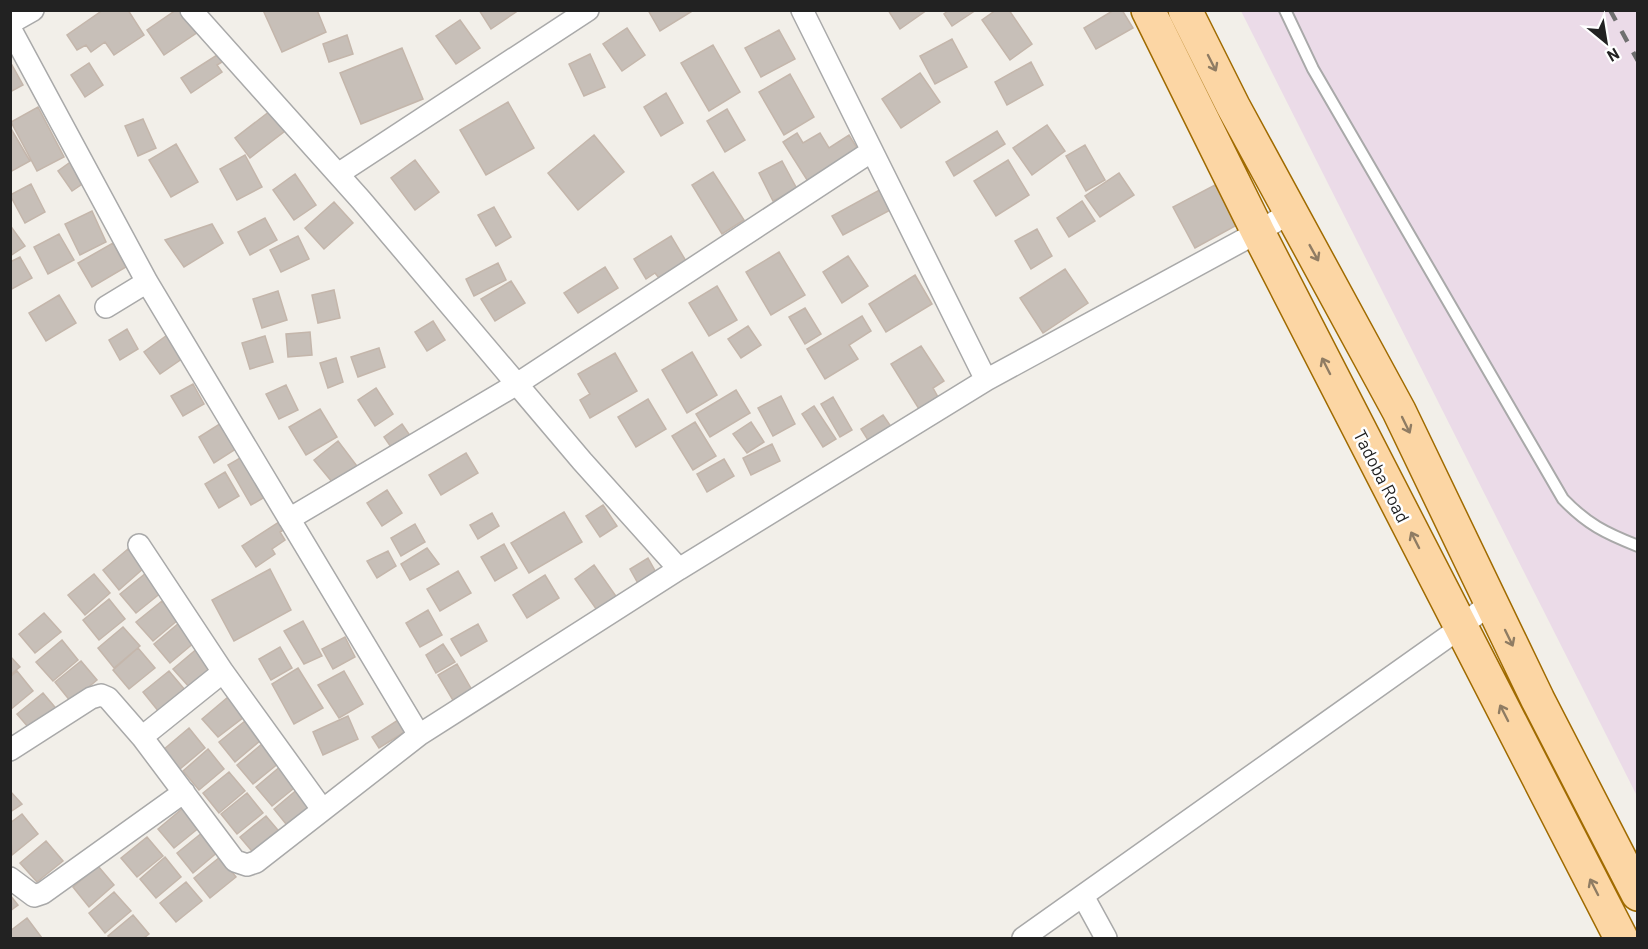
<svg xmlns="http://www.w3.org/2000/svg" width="1648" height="949" font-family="Barlow,sans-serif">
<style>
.industrial{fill:#ebdbe8}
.building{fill:#c7bfb8;stroke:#c4b6ab;stroke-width:1.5}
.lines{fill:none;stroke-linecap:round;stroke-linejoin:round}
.lane-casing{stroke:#a9a9a9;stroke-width:14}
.street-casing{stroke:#a9a9a9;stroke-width:24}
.primary-casing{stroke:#a06b00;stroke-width:36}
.lane{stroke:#fff;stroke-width:10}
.street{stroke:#fff;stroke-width:21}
.primary{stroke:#fcd6a4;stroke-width:33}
.rail{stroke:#707070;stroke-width:4.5;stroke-dasharray:12 12;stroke-linecap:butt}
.oneway{stroke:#8f7c63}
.labels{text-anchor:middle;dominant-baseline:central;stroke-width:5;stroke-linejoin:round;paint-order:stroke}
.street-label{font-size:18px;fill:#222;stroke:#fff}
</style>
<rect width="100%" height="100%" fill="#f2efe9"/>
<path class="industrial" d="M1241,11H1637V796Z"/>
<path class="building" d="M103,10H128L144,35L114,55L105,42L91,52L86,45L77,50L67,35Z
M176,10H183L198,32L164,55L147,30Z
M263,10H317L326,32L282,52Z
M479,10H519L491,29Z
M648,10H694L660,31Z
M888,10H927L900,29Z
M949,10H976L952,26L944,14Z
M996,10H1009L1032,44L1010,60L982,20Z
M1114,10H1122L1133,28L1096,49L1084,28Z
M460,20L480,48L456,64L436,36Z
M627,28L645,55L622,71L603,44Z
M779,30L795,59L761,77L745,48Z
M347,35L353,54L329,62L323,44Z
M952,39L967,67L935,84L920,56Z
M713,45L740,92L709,111L681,63Z
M402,48L423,99L361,124L340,73Z
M590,54L605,87L584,96L569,64Z
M217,55L222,62L217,65L222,72L191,93L181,78Z
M1031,62L1043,85L1007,105L995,82Z
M89,63L103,85L85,97L71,75Z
M12,65L23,85L10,92V66Z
M920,73L940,102L901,128L882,99Z
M790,74L814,117L784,135L759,92Z
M666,93L683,123L661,136L644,107Z
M508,102L534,148L486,175L460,130Z
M38,107L64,157L37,171L11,122Z
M727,109L745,140L725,152L707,121Z
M270,111L285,131L250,158L235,138Z
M143,119L156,148L138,156L125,126Z
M1047,125L1065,151L1032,175L1013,148Z
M10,127L30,161L10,172Z
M997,131L1005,144L954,176L946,162Z
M797,133L803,143L820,133L829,148L849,135L859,151L809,183L783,142Z
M594,135L624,172L578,210L548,173Z
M176,144L198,182L171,197L149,160Z
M1085,145L1105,180L1086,191L1066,156Z
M245,155L262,187L237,200L220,169Z
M76,158L91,178L72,191L58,171Z
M415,160L439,192L415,210L391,178Z
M1008,160L1029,195L996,216L974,181Z
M782,161L797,189L773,201L759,173Z
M713,172L744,220L722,234L692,185Z
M1119,173L1134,195L1100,217L1085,196Z
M295,174L316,205L294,220L273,190Z
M31,184L45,212L25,223L10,195Z
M1215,185L1237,225L1195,248L1173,207Z
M885,187L896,207L843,235L832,216Z
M1082,201L1095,221L1069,237L1057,218Z
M334,202L353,223L324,249L305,228Z
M494,207L511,237L496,246L478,215Z
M92,211L106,242L80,255L65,224Z
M265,218L277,240L250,255L238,232Z
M212,224L223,243L184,267L165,240Z
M12,228L25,246L10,256V230Z
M1037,229L1052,256L1031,269L1015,241Z
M59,234L74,260L48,274L34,247Z
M298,236L309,259L281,272L270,250Z
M671,236L686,261L659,278L655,273L646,279L634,259Z
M113,243L126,267L92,287L78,263Z
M779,252L805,295L771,315L746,272Z
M848,256L868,286L842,303L823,272Z
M20,257L32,278L10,290V262Z
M498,263L506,280L474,296L466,279Z
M605,267L618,288L578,313L564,293Z
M1065,269L1088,303L1043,333L1020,298Z
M915,275L932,304L886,332L869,304Z
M511,281L525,303L495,321L481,299Z
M717,286L737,320L709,336L689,303Z
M334,290L340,318L318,323L312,295Z
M278,291L287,320L262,328L253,299Z
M59,295L76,323L46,341L29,313Z
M805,308L821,334L805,344L789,317Z
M862,316L871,331L849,345L858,359L825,379L807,349Z
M433,321L445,340L427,351L415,332Z
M748,326L761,345L741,358L728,339Z
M127,329L138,349L120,360L109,340Z
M310,332L312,355L288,357L286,334Z
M170,333L186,356L160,374L144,352Z
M265,336L273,362L250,369L242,343Z
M921,346L944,381L933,388L938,397L919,409L891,364Z
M379,348L385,367L358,377L351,357Z
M692,352L717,395L687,413L662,370Z
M615,353L637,391L590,418L580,400L590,394L578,374Z
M336,358L343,382L328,388L320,363Z
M193,384L204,404L183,416L171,396Z
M286,385L298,410L279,419L266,394Z
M376,388L393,414L375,426L358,400Z
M736,390L750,413L710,437L696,414Z
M781,396L795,424L773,436L758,408Z
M833,397L852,430L840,437L821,404Z
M648,399L666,429L636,447L618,417Z
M814,406L836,439L823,447L802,414Z
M320,409L337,437L306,455L289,427Z
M883,415L896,434L873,448L861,429Z
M226,420L242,445L214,463L199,437Z
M695,422L716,456L693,470L672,436Z
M751,422L764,442L747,453L733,434Z
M402,424L411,437L393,450L384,437Z
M338,441L360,470L337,488L314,460Z
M772,444L780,461L751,475L743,458Z
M466,453L478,473L441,495L429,475Z
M247,454L270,494L251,505L228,465Z
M724,459L734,476L707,492L697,474Z
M225,472L239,496L219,508L205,484Z
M387,490L402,513L382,526L367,503Z
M603,505L617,526L600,537L586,516Z
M564,512L582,542L529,573L511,543Z
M492,513L499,526L478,539L470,525Z
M282,520L287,528L280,532L285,540L272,549L275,554L256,567L242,546Z
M415,524L425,542L401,556L391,538Z
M504,544L517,568L495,581L481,557Z
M427,548L439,564L410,580L401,564Z
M128,549L144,568L119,590L103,570Z
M388,551L396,566L377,578L367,561Z
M648,558L658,576L640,587L630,569Z
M594,565L618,599L599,613L575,579Z
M270,569L291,610L234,641L212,600Z
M458,571L471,593L440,611L427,589Z
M146,573L162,592L136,613L120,594Z
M94,574L110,593L85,615L68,595Z
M545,575L559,598L527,618L513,595Z
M109,599L125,619L99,640L83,620Z
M162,601L178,620L153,641L136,622Z
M428,610L442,635L420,647L406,623Z
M44,613L61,632L35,653L19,634Z
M303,621L322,656L304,664L284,631Z
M179,623L195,642L170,663L154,644Z
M478,624L487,641L461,656L451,639Z
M123,627L140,646L114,668L98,648Z
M345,637L355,657L333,669L322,649Z
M62,640L78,660L53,681L36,662Z
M443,644L455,662L436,673L426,655Z
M199,647L215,667L190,688L173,669Z
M280,647L292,668L271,680L259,659Z
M138,648L155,668L129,689L113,670Z
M10,656L20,667L10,675Z
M81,661L97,680L71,702L55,682Z
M457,664L476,697L457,707L438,675Z
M298,668L323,708L294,724L272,684Z
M17,671L33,691L10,710V677Z
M169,671L185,690L159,712L143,692Z
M344,671L363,704L339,718L318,685Z
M43,693L59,712L34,734L17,714Z
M228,697L244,717L218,737L202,719Z
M348,716L358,739L323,755L313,732Z
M401,718L408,730L379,748L372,737Z
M245,721L261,740L235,762L219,742Z
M189,728L205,748L180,769L163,750Z
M263,743L279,763L253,784L237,765Z
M208,749L224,769L199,790L183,771Z
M282,765L298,785L272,806L256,787Z
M229,772L245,791L219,813L203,793Z
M299,788L316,807L290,829L274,809Z
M10,791L22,804L10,812Z
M247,793L263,813L237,834L221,814Z
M183,808L200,827L174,848L158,829Z
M22,814L38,834L12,855L10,823Z
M266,816L282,835L256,856L240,837Z
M203,832L219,851L193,873L177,853Z
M147,837L163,856L137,877L121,858Z
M46,841L63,861L37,882L20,863Z
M165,857L181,877L156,898L140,879Z
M220,857L236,877L210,898L194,878Z
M98,866L114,885L89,907L73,887Z
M186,882L202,901L176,922L160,903Z
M114,892L131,911L105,933L89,913Z
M10,895L18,905L10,911Z
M133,915L149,934L144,938H109L108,936Z
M27,918L42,938H10V931Z"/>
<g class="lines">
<g class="lane-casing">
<path id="lane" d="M1285,10L1313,69L1563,499C1587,524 1605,533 1638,546"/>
</g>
<g class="street-casing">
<path id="street" d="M191,10L361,200L582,461L679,569L986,380L1258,232L1291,212
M802,10L986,380
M10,23L33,10
M10,28L147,282L419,735L679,569
M338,174L588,10
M106,307L147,282
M289,519L517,384L872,151
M139,545L223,672L322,809
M142,737L223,672
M10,750L91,698L101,695L108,698L142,737L235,861L247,865L256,862L419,735
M10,878L34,896L43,893L184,792
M1083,896L1106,938
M1023,938L1460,628L1491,602"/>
</g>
<g class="primary-casing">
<path id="primary" d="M1148,10L1258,232L1621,938
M1185,10L1233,106L1399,411L1538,700L1638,894"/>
</g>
<use href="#lane" class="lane"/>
<use href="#street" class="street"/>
<use href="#primary" class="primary"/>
<path class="rail" d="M1610,10L1638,61"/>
</g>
<defs><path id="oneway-shaft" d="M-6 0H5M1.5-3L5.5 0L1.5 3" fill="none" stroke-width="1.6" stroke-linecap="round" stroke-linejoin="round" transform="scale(1.5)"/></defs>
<g class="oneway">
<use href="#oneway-shaft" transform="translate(1212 63) rotate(63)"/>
<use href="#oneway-shaft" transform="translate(1314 253) rotate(61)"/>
<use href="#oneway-shaft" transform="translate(1326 366) rotate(-117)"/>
<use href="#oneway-shaft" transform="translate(1406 425) rotate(64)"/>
<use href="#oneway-shaft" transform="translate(1415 540) rotate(-117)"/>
<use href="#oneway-shaft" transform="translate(1509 638) rotate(64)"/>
<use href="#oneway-shaft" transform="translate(1504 713) rotate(-117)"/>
<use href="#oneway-shaft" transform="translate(1594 887) rotate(-117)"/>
</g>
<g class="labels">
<g class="street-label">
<text transform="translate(1382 476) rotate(63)">Tadoba Road</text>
</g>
</g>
<rect width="1648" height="949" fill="none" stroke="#222222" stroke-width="24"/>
<g transform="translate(1606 42) rotate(150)" stroke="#ffffff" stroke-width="4.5" paint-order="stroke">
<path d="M0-4.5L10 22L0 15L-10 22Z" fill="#222222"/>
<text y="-9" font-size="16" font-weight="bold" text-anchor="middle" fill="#222222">N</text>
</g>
</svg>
